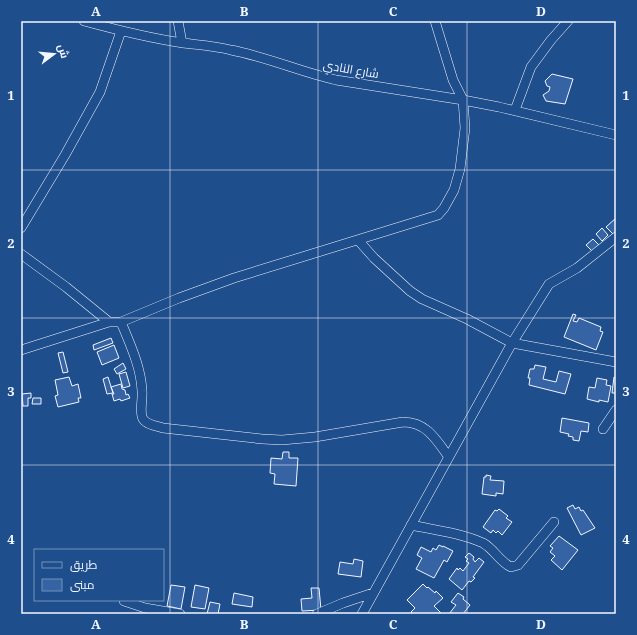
<svg xmlns="http://www.w3.org/2000/svg" width="637" height="635" font-family="'Noto Serif',Cairo,serif">
<style>
.building{fill:#3563a3;stroke:#f2f6ff}
.lines{fill:none;stroke-linecap:round;stroke-linejoin:round}
.minor-casing{stroke:#f2f6ff;stroke-width:10}
.minor{stroke:#1f4e8c;stroke-width:9}
.grid{fill:none;stroke:#f2f6ff;stroke-width:1;stroke-opacity:0.55}
.labels{text-anchor:middle;dominant-baseline:central;stroke-width:3;stroke-linejoin:round;paint-order:stroke}
.street-label{font-size:12px;fill:#f2f6ff;stroke:#1f4e8c}
.neatline{fill:none;stroke:#f2f6ff;stroke-width:1.5}
.grid-label{font-size:13px;text-anchor:middle;font-weight:bold;fill:#f2f6ff}
</style>
<rect width="100%" height="100%" fill="#1f4e8c"/>
<path class="building" d="M552,74L573,79L565,104L546,101L543,95L549,91L550,87L547,86L545,81Z
M616,218V231L613,234L606,227Z
M602,228L608,235L602,241L596,234Z
M593,239L599,245L592,251L586,245Z
M573,314L576,315L573,321L577,322L579,318L601,327L600,331L603,332L596,350L564,337Z
M111,338L113,343L94,350L93,345Z
M114,345L119,358L102,365L97,352Z
M63,352L68,372L63,373L58,353Z
M123,363L126,369L117,374L114,369Z
M535,365L546,367L543,379L556,382L559,371L571,374L565,394L529,385L530,378H528L530,369H534Z
M126,372L130,386L123,388L119,374Z
M69,377L72,386L78,384L81,398H78L79,402L58,407L55,396L58,395L55,380Z
M108,377L113,393L107,394L103,379Z
M614,377L616,378V393H612Z
M597,378L607,380L606,385L611,386L608,402L599,400V402L587,399L589,387L595,388Z
M121,384L122,389L125,390L126,395L128,394L130,398L121,401L120,399L114,401L112,394H114L111,387Z
M31,393V398H28V406H23L22,394Z
M33,398H41V404H32Z
M562,418L589,423L588,432L581,431L579,441L573,440V437L568,436L569,434L560,432Z
M283,452H289V458H298L296,486L274,484L275,474L270,473L271,458L282,459Z
M486,475L491,476L490,480L504,481L503,494L496,493V496L482,494L484,477H486Z
M573,505L575,509L579,507L581,511L583,510L595,528L581,535L567,508Z
M499,509L508,516L506,518L512,522L502,535L498,531L496,533L493,530L491,533L483,527L495,510L497,511Z
M559,536L578,550L562,570L551,560L555,556L550,552L553,548L550,546Z
M439,545L443,547V546L453,551L447,562L444,560L434,578L416,569L422,558L417,555L421,547L431,552L433,548L436,550Z
M469,553L474,557L473,559L475,562L479,558L484,562L473,577L475,578L471,582L469,581L462,590L449,579L457,568L458,570L460,568L463,571L469,563L466,561L468,559L465,557Z
M354,559L363,561L361,577L338,574L340,562L353,564Z
M423,584L427,588L428,587L435,593L436,591L443,598L434,606L442,614H413L411,612L415,608L407,600Z
M171,585L185,587L181,609L167,606Z
M195,585L209,588L205,609L191,607Z
M311,588H319L321,610L302,611L301,599L312,598Z
M234,593L253,597L252,607L232,604Z
M458,593L464,597L463,599L470,605L463,614H449L456,605L451,602Z
M210,602L220,604L218,614H207Z"/>
<g class="lines">
<g class="minor-casing">
<path id="minor" d="M84,21C117,30 149,38 183,43C199,45 215,46 231,50C267,57 301,72 336,80L463,100L499,107L616,135
M178,21L182,43
M515,110L531,67L551,40L568,21
M21,228L65,155L100,92L121,31
M358,240L374,258L410,291L422,299L467,319L512,343L549,284L577,268L616,237
M21,254L66,287L109,322
M121,322C130,344 141,367 142,391C143,399 139,412 143,419C147,425 157,426 163,428L262,439L282,440L315,437L403,422C426,422 436,439 448,456
M21,350L109,322H121L179,298L234,278L438,215L444,208L454,190L460,169L465,128L463,100L453,80L435,21
M603,429L616,410
M411,525C435,530 461,533 483,543C494,549 500,562 511,567L518,565L554,522
M124,601L145,608L180,614
M317,614L343,603L373,593
M362,614L512,343L616,362"/>
</g>
<use href="#minor" class="minor"/>
</g>
<path class="grid" d="M170,21V614M318,21V614M467,21V614M21,170H616M21,318H616M21,465H616"/>
<g class="labels">
<g class="street-label">
<text transform="translate(351 69) rotate(10)">شارع النادي</text>
</g>
</g>
<rect width="637" height="635" fill="none" stroke="#1f4e8c" stroke-width="44"/>
<rect x="34" y="549" width="130" height="52" fill="#1f4e8c" stroke="#7391ba"/>
<rect x="42" y="562" width="20" height="6" fill="#1f4e8c" stroke="#7391ba"/>
<text x="70" y="569" font-size="12" fill="#f2f6ff">طريق</text>
<rect x="42" y="579" width="20" height="12" fill="#3563a3" stroke="#7391ba"/>
<text x="70" y="589" font-size="12" fill="#f2f6ff">مبنى</text>
<g transform="translate(54 54) rotate(74)" stroke="#1f4e8c" stroke-width="3" paint-order="stroke">
<path d="M0-3L7 15L0 10L-7 15Z" fill="#f2f6ff"/>
<text y="-6" font-size="11" font-weight="bold" text-anchor="middle" fill="#f2f6ff">ش</text>
</g>
<rect x="22" y="22" width="593" height="591" class="neatline"/>
<g class="grid-label">
<text x="96" y="16">A</text>
<text x="244" y="16">B</text>
<text x="393" y="16">C</text>
<text x="541" y="16">D</text>
<text x="11" y="100">1</text>
<text x="626" y="100">1</text>
<text x="11" y="248">2</text>
<text x="626" y="248">2</text>
<text x="11" y="396">3</text>
<text x="626" y="396">3</text>
<text x="11" y="544">4</text>
<text x="626" y="544">4</text>
<text x="96" y="629">A</text>
<text x="244" y="629">B</text>
<text x="393" y="629">C</text>
<text x="541" y="629">D</text>
</g>
</svg>
